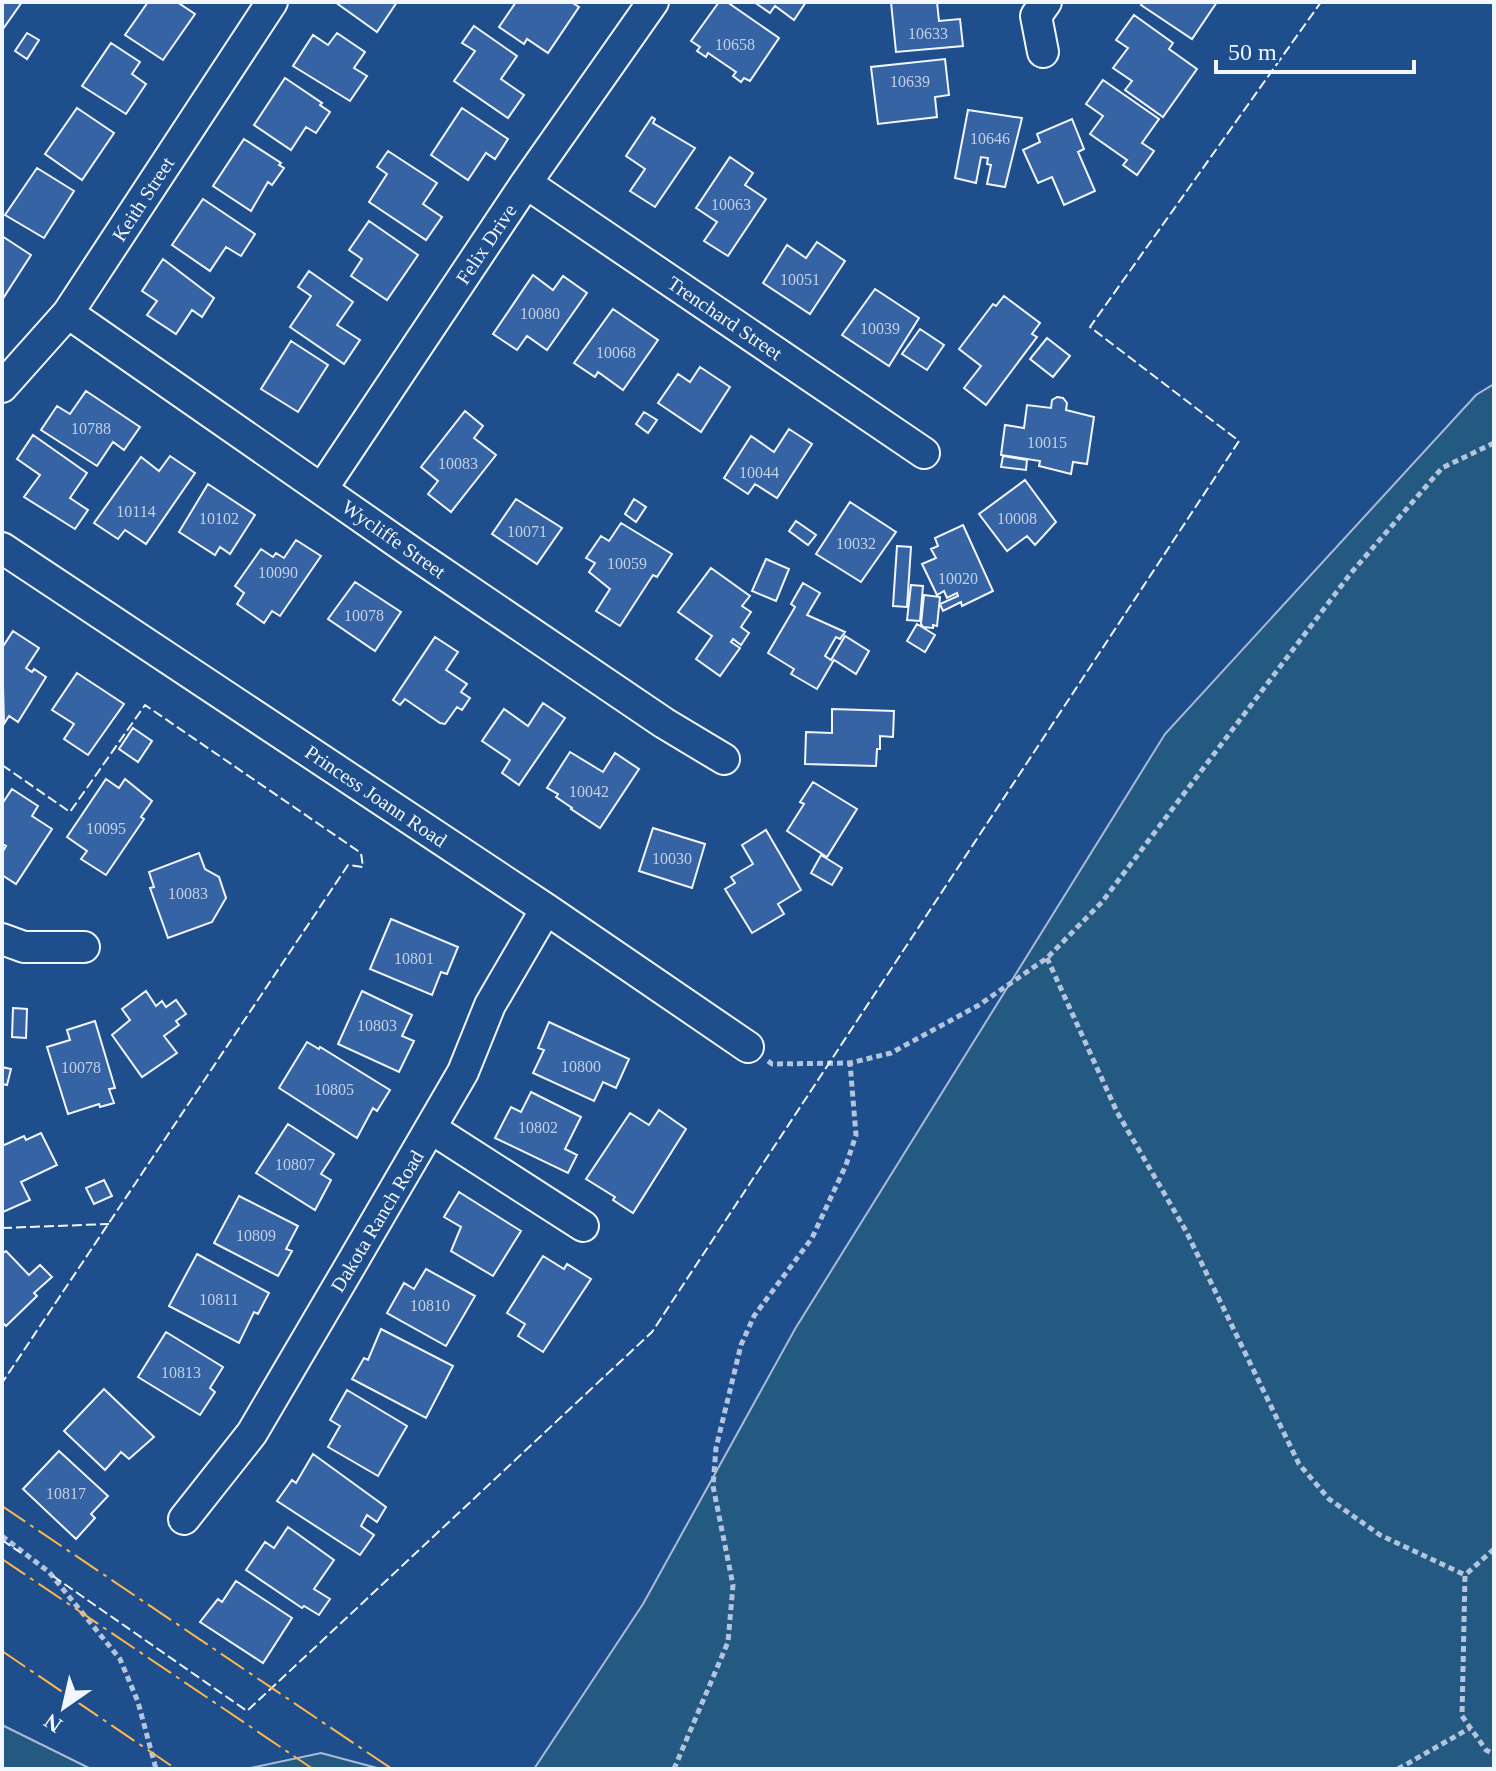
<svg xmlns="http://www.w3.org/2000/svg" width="1496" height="1771" font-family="Georgia,serif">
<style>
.green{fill:#245a82;stroke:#a8bbd7;stroke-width:2}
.building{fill:#3563a3;stroke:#f2f6ff;stroke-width:2}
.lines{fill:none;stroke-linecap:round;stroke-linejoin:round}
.minor-casing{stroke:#f2f6ff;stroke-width:34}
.path{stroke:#b3c4dc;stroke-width:5;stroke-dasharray:6 4;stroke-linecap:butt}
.minor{stroke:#1f4e8c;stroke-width:30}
.fence{stroke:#f2f6ff;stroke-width:2;stroke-dasharray:10 4;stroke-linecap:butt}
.power{stroke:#ffb74d;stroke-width:2;stroke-dasharray:28 6 4 6;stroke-linecap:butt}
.labels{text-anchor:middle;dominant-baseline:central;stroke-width:6;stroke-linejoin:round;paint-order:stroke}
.number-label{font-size:16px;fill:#c3d1e8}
.street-label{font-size:20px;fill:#f2f6ff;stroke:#1f4e8c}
</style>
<rect width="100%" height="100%" fill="#1f4e8c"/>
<path class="green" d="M1494,384V1769H534L643,1604L795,1329L1165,734L1476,395Z
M2,1725L91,1769H2Z
M321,1753L381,1769H246Z"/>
<path class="building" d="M2,2H22L3,29H2Z
M148,2H177L195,14L163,60L125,35Z
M335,2H397L377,32Z
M516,2H571L579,7L548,53L527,39L524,44L499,27Z
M719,2H727L779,38L750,81L744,78L741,82L733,76L736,72L708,53L706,57L697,51L700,47L691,41Z
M754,2H806L794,20L775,6L770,13Z
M891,2H937L939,21L960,19L963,46L896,52Z
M1143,2H1217L1192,39L1141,5Z
M1134,15L1173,43L1169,49L1197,69L1163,117L1125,90L1132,81L1113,68L1128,48L1116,40Z
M474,26L517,56L501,79L524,95L508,118L454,81L475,51L462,43Z
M27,33L39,40L27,59L15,51Z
M337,33L365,52L354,68L367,76L350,101L293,66L313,35L328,45Z
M111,43L140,62L132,74L146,84L126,114L82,86Z
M945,59L949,95L935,97L937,117L878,124L871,67Z
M285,78L322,103L320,105L330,112L316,133L306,127L291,150L254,125Z
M1103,80L1159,119L1142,143L1154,151L1137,175L1123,165L1127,160L1090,134L1103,116L1086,104Z
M77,108L114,133L82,180L45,154Z
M462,108L508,139L495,159L486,153L468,180L431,155Z
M968,110L1022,118L1005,187L987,184L991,165L987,164L988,158L981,157L976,183L955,178Z
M652,117L655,119L653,123L695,148L655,207L630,191L645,169L626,156Z
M1072,119L1084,149L1078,152L1095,191L1064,205L1052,177L1038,183L1023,150L1040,142L1037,134Z
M244,139L281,163L279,165L284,168L272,185L268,182L251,211L213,186Z
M388,151L437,183L423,204L442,217L426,240L369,202L387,174L377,167Z
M730,157L753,173L745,185L766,199L728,256L704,241L717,222L696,208Z
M37,168L74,191L44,238L5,215Z
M203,199L255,234L241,256L226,247L210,271L172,245Z
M369,221L418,255L387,300L351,276L362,259L349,250Z
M2,236L31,255L2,300Z
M817,242L845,261L810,314L763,283L787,245L806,258Z
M163,259L214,298L202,317L192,310L176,334L147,315L157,301L142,291Z
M309,271L353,302L337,325L360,340L344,364L290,327L311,296L298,287Z
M533,275L553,290L563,276L587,293L547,350L527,336L517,350L493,334Z
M875,289L919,318L889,366L842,335Z
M1004,296L1040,323L1032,334L1037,337L986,405L964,388L981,366L959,349L993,304L996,306Z
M613,309L658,340L623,390L598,372L595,377L574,363Z
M920,329L944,345L927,370L902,354Z
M1047,338L1070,356L1053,377L1030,359Z
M291,341L328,365L298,412L261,389Z
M700,367L730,387L701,432L658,403L678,374L690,382Z
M86,391L140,427L124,450L113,442L97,466L41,430L57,406L70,414Z
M1057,397L1063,398L1067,403L1066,410L1094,417L1087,464L1073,462L1071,474L1039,466L1040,461L1001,455L1005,425L1024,428L1027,405L1051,408L1052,400Z
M465,411L483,426L474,438L496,455L451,512L428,494L438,481L421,467Z
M644,412L657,420L648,433L636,424Z
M789,429L812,444L777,498L755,484L748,494L724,478L751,436L774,452Z
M33,435L87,473L70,498L88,510L75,529L24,497L40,475L17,459Z
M170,456L195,473L146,544L125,530L118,539L94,523L141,457L159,471Z
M1003,456L1027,460L1026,470L1001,467Z
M1025,480L1056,522L1035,545L1027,536L1007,551L979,514Z
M208,484L255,515L230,554L220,547L215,555L179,532Z
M516,499L562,528L537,564L492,534Z
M634,499L646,507L636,522L625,514Z
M850,502L896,532L861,582L816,554Z
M796,521L816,535L808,545L789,531Z
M621,523L672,554L657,577L653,575L620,626L596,611L610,589L589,572L595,563L586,558L601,536L609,541Z
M963,525L993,591L962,606L961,602L943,611L940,604L958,596L957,593L947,598L944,591L937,595L922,564L936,558L931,549L938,546L935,538Z
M296,540L321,556L280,616L272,611L264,623L237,604L244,593L235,586L261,549L273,557L276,553L284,558Z
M897,546L911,547L907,607L893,606Z
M766,559L789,569L776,601L752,591Z
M711,568L750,596L742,606L751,612L741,627L749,633L741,645L733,639L731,642L740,648L720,676L696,659L712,636L678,612Z
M355,582L401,612L375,651L328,619Z
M803,583L820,593L807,615L845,632L840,639L836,637L825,656L831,660L845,636L869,651L856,674L834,660L817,689L791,674L794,669L768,653L795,607L791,604Z
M911,585L923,586L920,621L907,620Z
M924,595L940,597L937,626L933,625V628L923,627L921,624Z
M917,624L935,635L925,652L907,641Z
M13,631L39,648L26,668L32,672L34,669L46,677L18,722L9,716L4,724L2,648Z
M435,637L458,652L446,670L467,684L461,692L470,698L462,710L457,707L445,724L440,723L405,699L400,705L393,700Z
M77,673L124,704L88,755L64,739L74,724L52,710Z
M543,703L565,718L519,785L502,773L510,760L482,741L504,709L528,726Z
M832,709L894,711L893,737L880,736V749H877L876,766L805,764L806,732L832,733Z
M133,728L152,741L138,762L119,749Z
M570,752L603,772L615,753L639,769L600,828L571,809L572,808L556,797L558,794L547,788Z
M106,779L119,788L125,779L152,801L141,817L144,819L106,875L81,859L87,851L67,837Z
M813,782L857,809L827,857L787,831L804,804L800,802Z
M12,789L38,806L32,816L52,829L16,884L2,875V853L6,846L2,844V804Z
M653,828L705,844L692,888L639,871Z
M766,830L801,890L778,904L784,914L752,933L725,889L735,883L731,877L753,864L742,845Z
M199,853L205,869L219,877L226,898L212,922L168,938L150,888L154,887L149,872Z
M821,855L842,868L832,885L811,873Z
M391,919L458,947L447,974L441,972L432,995L370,969Z
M146,991L156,1006L162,1001L166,1007L176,1000L186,1014L176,1021L179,1025L164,1036L177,1053L142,1077L112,1035L130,1020L122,1009Z
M362,991L412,1015L402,1036L414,1041L399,1072L338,1044Z
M13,1008L27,1009L26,1038L12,1037Z
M95,1021L115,1088L109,1089L114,1103L100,1107L99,1104L68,1114L47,1047L70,1040L67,1030Z
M549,1022L629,1059L616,1088L603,1082L594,1101L533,1073L544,1050L538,1048Z
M307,1042L319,1049L320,1047L390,1090L377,1111L373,1108L357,1138L279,1088Z
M2,1067L11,1069L7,1085L2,1084Z
M531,1092L581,1117L565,1149L577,1155L568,1173L495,1138L511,1107L521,1112Z
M659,1110L686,1129L633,1213L613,1200L615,1197L586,1179L630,1113L649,1125Z
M288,1124L334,1154L321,1174L331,1180L315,1210L256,1173Z
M41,1133L57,1165L21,1182L30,1200L3,1212L2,1146L24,1136L26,1140Z
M104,1180L112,1196L94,1204L86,1188Z
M459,1192L521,1231L493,1276L451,1251L461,1227L444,1217Z
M239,1196L298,1226L286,1249L292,1251L278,1276L214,1243Z
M6,1251L29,1275L40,1265L52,1277L34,1293L37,1296L6,1326L2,1322V1254Z
M197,1254L269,1293L258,1314L254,1312L239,1343L169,1306Z
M543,1256L564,1269L567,1264L591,1279L543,1352L518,1336L525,1324L507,1313Z
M426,1269L475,1296L446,1346L387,1313L404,1283L414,1289Z
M381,1329L453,1366L426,1418L352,1379L364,1358L368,1360Z
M166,1332L223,1367L210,1388L215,1392L200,1415L138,1377Z
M104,1389L154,1437L129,1459L121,1452L105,1470L64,1431Z
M347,1390L407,1426L378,1476L328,1447L340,1426L330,1420Z
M59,1451L108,1496L91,1514L95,1518L76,1539L23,1489Z
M313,1454L386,1507L377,1522L367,1515L361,1526L374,1535L360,1555L277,1501L292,1480L296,1483Z
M288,1527L334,1560L314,1589L330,1599L319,1615L304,1606L302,1608L246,1570L265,1542L274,1548Z
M236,1581L292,1618L263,1663L200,1622L218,1599L222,1602Z"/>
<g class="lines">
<g class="minor-casing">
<path id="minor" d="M1043,52L1036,16L1046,2
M526,183L924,453
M68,313L413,553L664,723L724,759
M2,387L68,313L272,2
M322,489L526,183L653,2
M2,548L546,909L748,1047
M2,939L24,947H84
M432,1129L583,1226
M184,1519L252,1433L346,1273L463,1072L490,1005L546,909"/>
</g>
<path class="path" d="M1047,958L1117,1112L1186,1231L1299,1464L1329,1499L1380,1535L1465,1575
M768,1061L772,1064L850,1063L891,1053L979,1005L1047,958L1102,902L1351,573L1442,468L1494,443
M2,1536L49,1572L120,1659L138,1702L156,1769
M1494,1549L1465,1575L1462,1716L1486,1750L1494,1754
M674,1769L728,1642L733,1585L713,1486L716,1448L741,1345L754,1316L812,1238L846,1165L856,1135L850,1063
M1398,1769L1470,1728"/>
<use href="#minor" class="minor"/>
<path class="fence" d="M2,765L70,812L145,705L361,853L363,867L348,865L2,1383
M2,1228L109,1224
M2,1540L21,1553
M53,1576L247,1711L652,1332L1239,441L1090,327L1321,2"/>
<path class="power" d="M2,1506L392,1769
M2,1559L313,1769
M2,1651L176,1769"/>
</g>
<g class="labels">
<g class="number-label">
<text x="928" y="33">10633</text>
<text x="735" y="44">10658</text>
<text x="910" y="81">10639</text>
<text x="990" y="138">10646</text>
<text x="731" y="204">10063</text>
<text x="800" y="279">10051</text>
<text x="540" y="313">10080</text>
<text x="880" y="328">10039</text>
<text x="616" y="352">10068</text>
<text x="91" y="428">10788</text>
<text x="1047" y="442">10015</text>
<text x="458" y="463">10083</text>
<text x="759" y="472">10044</text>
<text x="136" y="511">10114</text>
<text x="219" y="518">10102</text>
<text x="1017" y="518">10008</text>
<text x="527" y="531">10071</text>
<text x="856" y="543">10032</text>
<text x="627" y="563">10059</text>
<text x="278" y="572">10090</text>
<text x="958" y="578">10020</text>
<text x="364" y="615">10078</text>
<text x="589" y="791">10042</text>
<text x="106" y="828">10095</text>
<text x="672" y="858">10030</text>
<text x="188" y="893">10083</text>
<text x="414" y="958">10801</text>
<text x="377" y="1025">10803</text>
<text x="581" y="1066">10800</text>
<text x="81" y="1067">10078</text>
<text x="334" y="1089">10805</text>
<text x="538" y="1127">10802</text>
<text x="295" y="1164">10807</text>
<text x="256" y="1235">10809</text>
<text x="219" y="1299">10811</text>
<text x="430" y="1305">10810</text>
<text x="181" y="1372">10813</text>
<text x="66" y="1493">10817</text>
</g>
<g class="street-label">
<text transform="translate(143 199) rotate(-57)">Keith Street</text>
<text transform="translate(486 244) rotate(-56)">Felix Drive</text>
<text transform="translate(725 318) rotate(34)">Trenchard Street</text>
<text transform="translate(394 539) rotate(35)">Wycliffe Street</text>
<text transform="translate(376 796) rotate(34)">Princess Joann Road</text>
<text transform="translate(377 1221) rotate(-59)">Dakota Ranch Road</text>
</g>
</g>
<rect width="1496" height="1771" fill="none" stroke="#f2f6ff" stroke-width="8"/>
<g transform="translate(64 1707) rotate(214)" stroke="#1f4e8c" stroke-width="6" paint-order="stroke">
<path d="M0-6L14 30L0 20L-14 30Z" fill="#f2f6ff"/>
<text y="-12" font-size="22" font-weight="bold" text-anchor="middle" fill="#f2f6ff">N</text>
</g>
<path d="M1216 60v12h198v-12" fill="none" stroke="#f2f6ff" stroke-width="4"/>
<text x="1228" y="60" font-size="24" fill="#f2f6ff" stroke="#1f4e8c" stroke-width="6" paint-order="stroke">50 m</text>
</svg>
